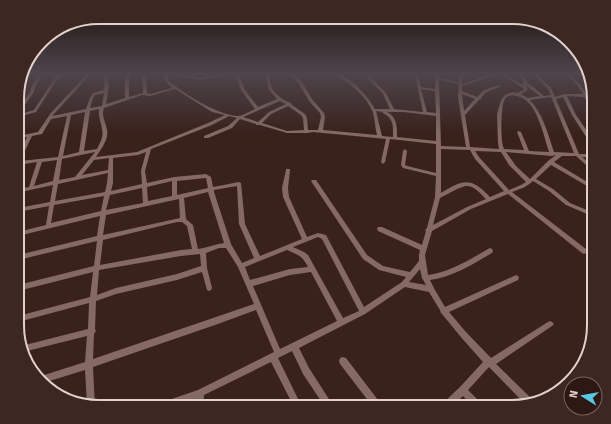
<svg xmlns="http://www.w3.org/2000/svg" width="611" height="424" font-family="'Fira Sans',sans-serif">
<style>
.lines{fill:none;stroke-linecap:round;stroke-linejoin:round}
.minor{fill:#846a63;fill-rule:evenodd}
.rim{fill:none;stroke:#e1d1cd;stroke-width:2}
</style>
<rect width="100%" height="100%" fill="#39221c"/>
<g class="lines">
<path class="minor" d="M23,73H27L21,86L18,87Z
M40,73H44L36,85L34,92L19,113H18V109L30,92L32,85Z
M60,73H65L56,81L36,112L18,117V115L34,110L54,79Z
M85,73H109L107,79L109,86L106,104L125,98V73H129V97L143,93L142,78L139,73H143L146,78L147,93L150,94L172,88L164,80V75L148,73L180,74L200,78L228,73H239L245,90L258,107L277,99L269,90L265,73H269C270,78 270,85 273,90C276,95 286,102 291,103L292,105L305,114L307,118L308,130H318L321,117L320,113L309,101L299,84L289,73H293L302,82L312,99L324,113L325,117L323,130L377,135C375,128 375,120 373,113C366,94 349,84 333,73C348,73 368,96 375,109H390L383,94L363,73H367L386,93L394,109L423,112L415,75L418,76L421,87L435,89V73H439V78L459,82V73H463L462,84L495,73H503L523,85V81L517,73H521L527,81V82L544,96L551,95L548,89L532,73H536L551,88L555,97L564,94H583L577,85L565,73H569L579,83L587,95H594V97H588L594,106V110H593L584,97L567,96L576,115L594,141V146H592L572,115L563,97L556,99L579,154H594V158L582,157L594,167V172L576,156H562L554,162L594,186V190L551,165L536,179L553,189L570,203L594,213V217L566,205L549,191L533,181C527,187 520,189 512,192L586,249L587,251L586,253L584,254L582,253L508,194L471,209L432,231L425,255L428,275C450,272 469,260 488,249L490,248L492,249L493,251L492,253C473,264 453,277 430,280L435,290L445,307L514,276L516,275L518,276L519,278L518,280L449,312L465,331L490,357L491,358L548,322L550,321L552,322L554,324L552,326L496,364L533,400L534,402L525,404L489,367L468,390L482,404L483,407H473L463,396L451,407H441L442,404L460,387L483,362L460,336L442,314L441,313L440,310L429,292L405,287L365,314L299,348L309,368L334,407H325L303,374L292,351L278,358L302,407H294L271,362L204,395L203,407H195L196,399L172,407H156L157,404L160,403L198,390L274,352L256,310L215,325L93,367L95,407L87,404L85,370L43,383L38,377L85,362L87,336L23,352L21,346L88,329L89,303L18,322V316L90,297L93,272L18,291V285L94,266L97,241L18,260V255L97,236L100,216L18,236V232L46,225L49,206L18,212V208L50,202L53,185L21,192L20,201L18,202V189L29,187L37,162L18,165V157L27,137L18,138V136L38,132L50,114L87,74ZM91,74H105C102,81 106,83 104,90L93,93L90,98L86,109L52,116ZM235,74L241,90L255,109C250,111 243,116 237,116C216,114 184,94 168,80V75L180,76L200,80ZM500,74L523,88L524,90L517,93L512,92L505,95L501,100L497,114L498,143L499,149L470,147L465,115L479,100H480C485,90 492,91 501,86L499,85L484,90L477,97L462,91V86ZM439,80L459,84L458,97L466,147L441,146ZM526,86L540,96L528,98L521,94L528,90L526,87ZM175,89L212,112L225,115L208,123L137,152L96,157C101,149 109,139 107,130C106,122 101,116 104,108L142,95L150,96ZM421,89L435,91L436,113L427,112ZM104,93L102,106L90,108L93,98L95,95ZM462,94L475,99L464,111ZM512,95C516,96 520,96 524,99C538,108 544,136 549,152L529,151L521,132L519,131L517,132L524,150L504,149C500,141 501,109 504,101C506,97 508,96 512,95ZM551,97L552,99L574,153L554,152C548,134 543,114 530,100ZM280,101L286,104L269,112L258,122L243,117ZM288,106L301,115L303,118L304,130L287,131L262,123L271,114ZM99,109C98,116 101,122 102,129C104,136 100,143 97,149L84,151L90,111ZM376,111L382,112L383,113C394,119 393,125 393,137L382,136ZM85,112L79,152L63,156L71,115ZM387,112H404L436,116V141L397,137C397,126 397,117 387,112ZM67,116L58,157L20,161L32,136L42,134L51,119ZM229,116L237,118L228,126L204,136V138H208L232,128L240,119L256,124V125H260L287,133H307L313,132L386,139L381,162L383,164L385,162L390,139L436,144V173L407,166L405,165L407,151L405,149L403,151L401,165L403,168L436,176L435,197L427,228L425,230L426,231L422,245L382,227H378L377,229L378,231L420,250L419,255V261L410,272L383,266L367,255L316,180H312L311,181L363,259L379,270L406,277L402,282L364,307L326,235L318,233L307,237L289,197L288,188L290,170V169H286V170L282,188L283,197L302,239L260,256L245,224L241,183L239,182L213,187L211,177L206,174L174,177L147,183L145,171L151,149L212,125ZM441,149L470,150L475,159L504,191L490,197C471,177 464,179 441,193ZM475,151L501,152L509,165L526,182L521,185L509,190L479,157ZM95,152L75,177L59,180L62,159ZM146,152L141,171L142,184L111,191L113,183V158L138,155ZM506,152L552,156L556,155L548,161L530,179L516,166ZM109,158L108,170L82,175L94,160ZM57,160L53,181L34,186L42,162ZM108,173L107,183L105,192L55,201L58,184ZM206,178L208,188L177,195V181ZM172,181V196L148,201L147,187ZM237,186L239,224L254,258L242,263L231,244L214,192V190ZM465,186C474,185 480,193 486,199L467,207L433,225L440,198L457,189ZM142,188L143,203L106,210L110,195ZM208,192L224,243C215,244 207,248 198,249L193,225L186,219L184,198ZM104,196L101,211L51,223L54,205ZM179,199L180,218L103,235L106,215ZM177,222H182L187,226L192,249L181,250L100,265L103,240ZM318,237L322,239L359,311L343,318L308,255L304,252L293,247ZM219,248H226L238,267L254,304L93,359L94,334L96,331L95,329L96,301L116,294L177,280L202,272L207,290L209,291L211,290L212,288L207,268L206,253ZM287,250C298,255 302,255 308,267L290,269L250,280L245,267ZM200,254L201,266L177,274L116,288L97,295L99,270L181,256ZM420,269L422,278L426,285L409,282ZM311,272L337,321L280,349L253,286L290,275Z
M242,73H250L248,74Z
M343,357L346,358L381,404L382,407H373L340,364L339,361L340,358Z"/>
</g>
<linearGradient id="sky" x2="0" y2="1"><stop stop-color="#1f130f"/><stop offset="0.55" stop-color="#4e444b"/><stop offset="1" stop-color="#4e444b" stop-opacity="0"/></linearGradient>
<rect width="611" height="133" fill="url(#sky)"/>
<path d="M0 0H611V424H0ZM99 24H512A75 75 0 0 1 587 99V325A75 75 0 0 1 512 400H99A75 75 0 0 1 24 325V99A75 75 0 0 1 99 24Z" fill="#3c2722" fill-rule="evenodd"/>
<path class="rim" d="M99 24H512A75 75 0 0 1 587 99V325A75 75 0 0 1 512 400H99A75 75 0 0 1 24 325V99A75 75 0 0 1 99 24Z"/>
<g transform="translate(583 396) rotate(281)"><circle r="19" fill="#2e1813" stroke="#76625d"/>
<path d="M0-3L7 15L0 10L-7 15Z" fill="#57c9e2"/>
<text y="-6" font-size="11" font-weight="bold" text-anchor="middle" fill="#e1d1cd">N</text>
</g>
</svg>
